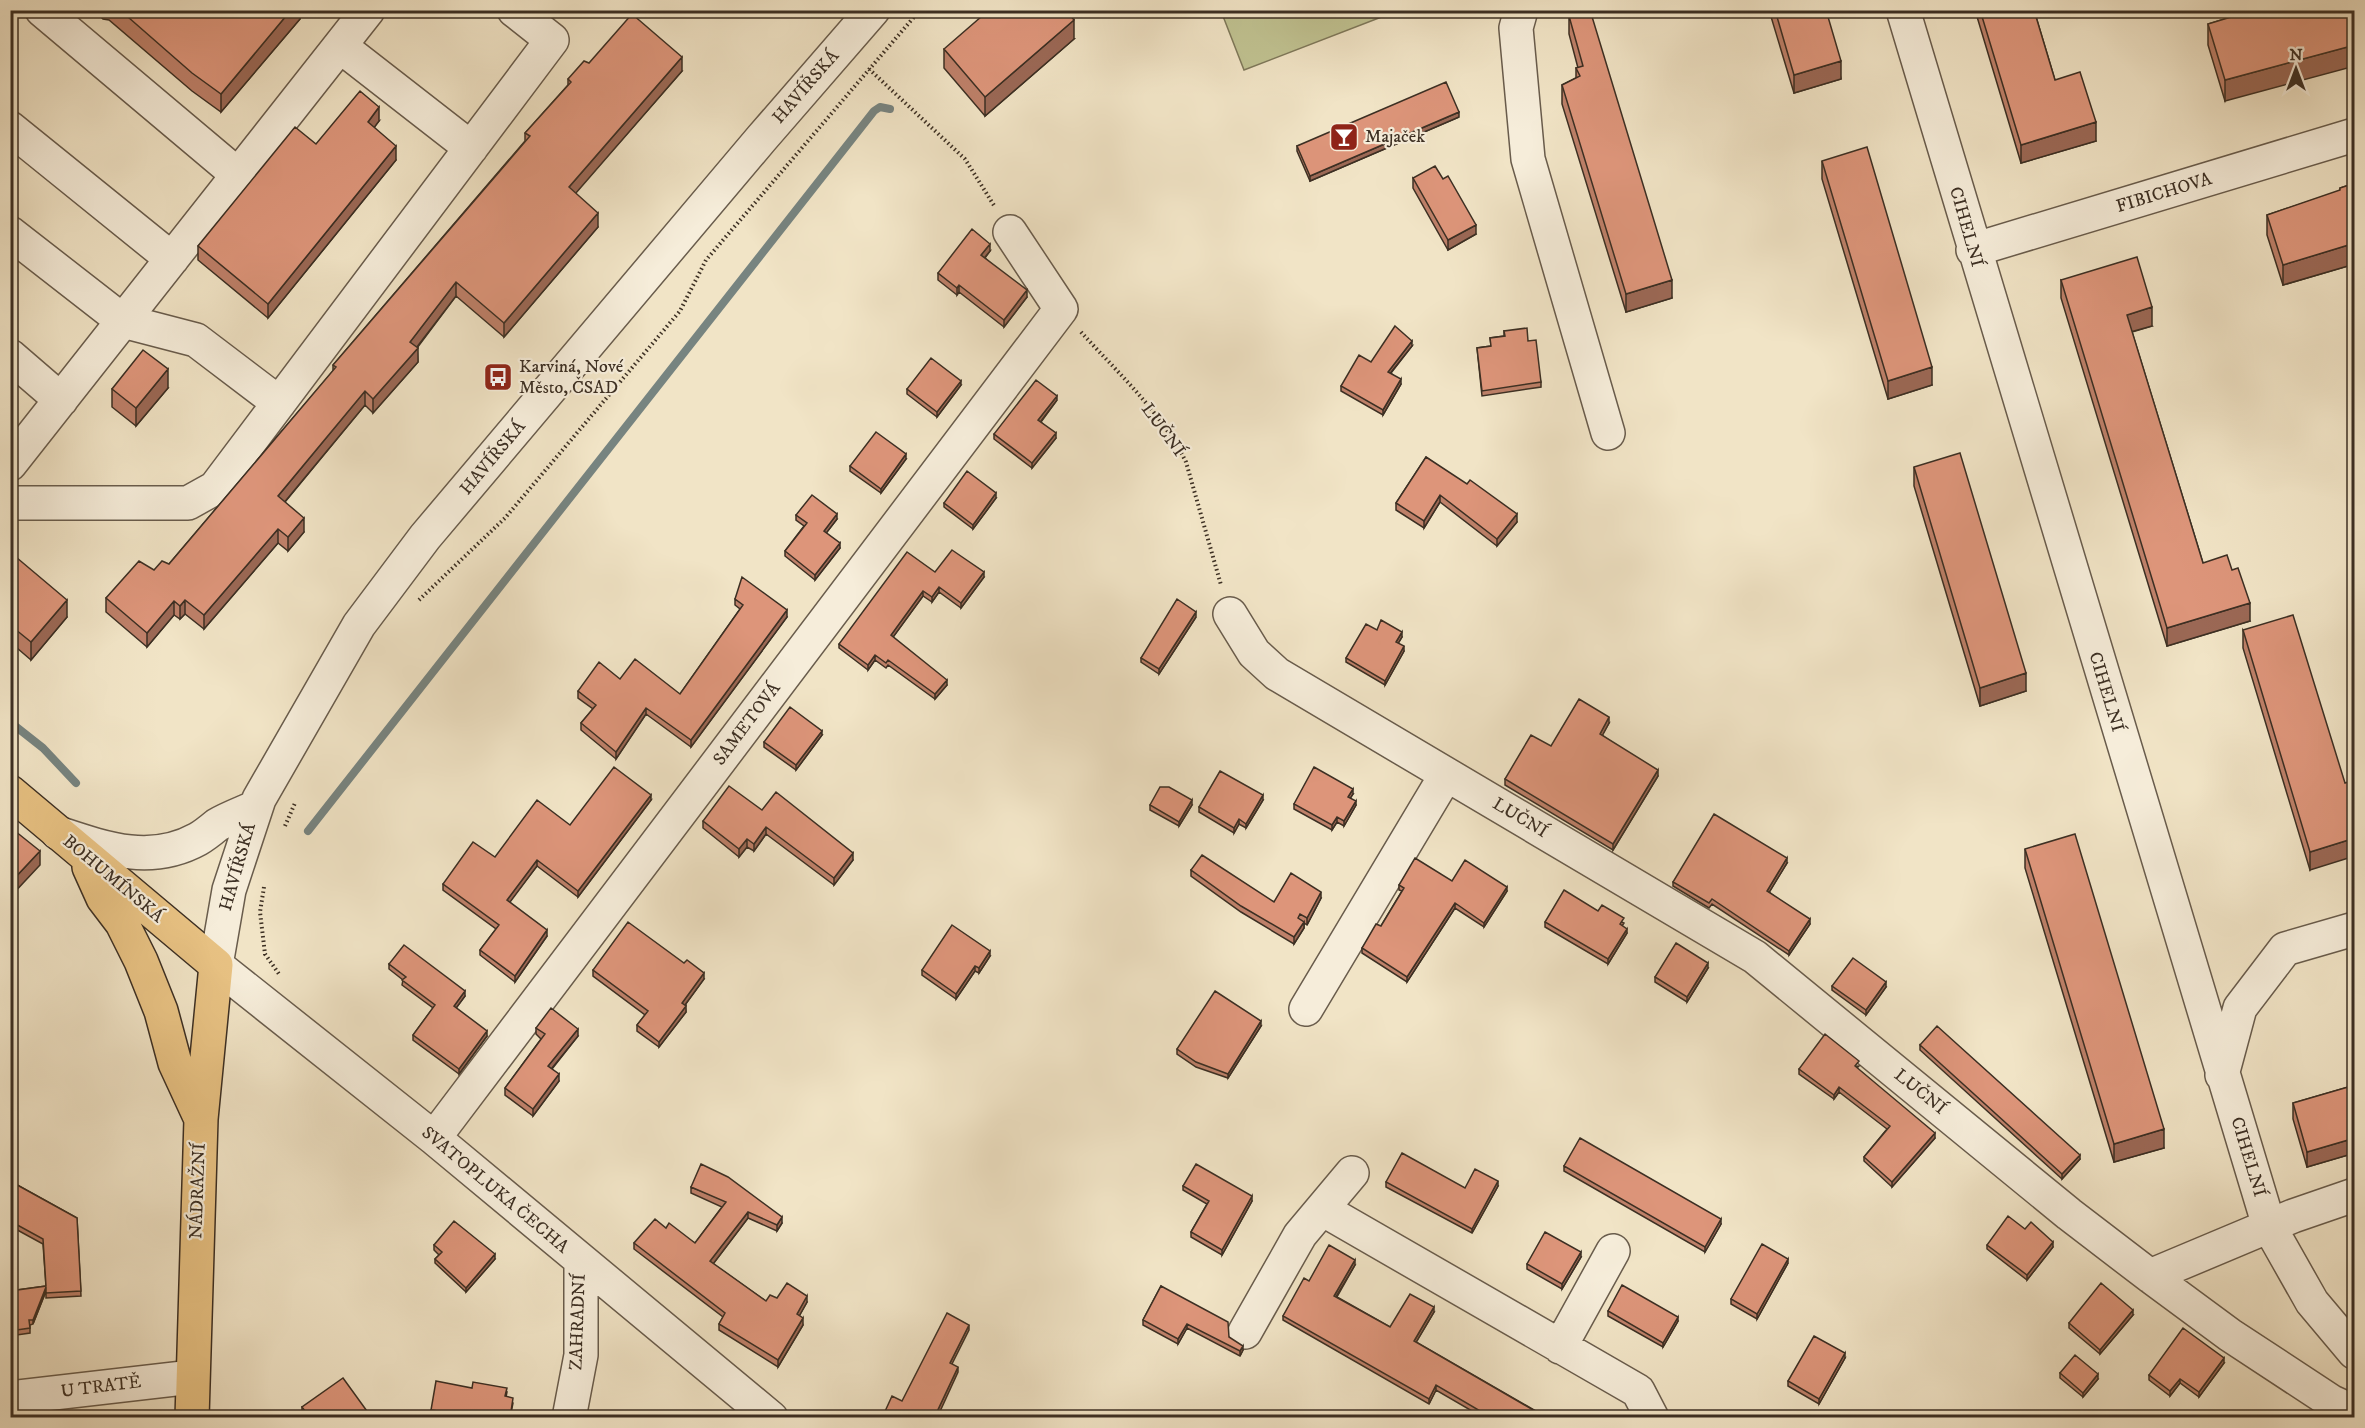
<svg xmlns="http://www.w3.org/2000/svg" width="2365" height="1428" font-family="'IM FELL DW Pica',serif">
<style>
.green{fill:#c0c291;stroke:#7e785a;stroke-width:1.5}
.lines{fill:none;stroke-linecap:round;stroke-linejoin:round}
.stream{stroke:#778480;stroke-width:8}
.minor-casing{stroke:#695c4c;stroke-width:36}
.major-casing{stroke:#3c2f23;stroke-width:36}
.path{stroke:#3c2f23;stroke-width:4;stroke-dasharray:1.5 3;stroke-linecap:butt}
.minor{stroke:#f6edda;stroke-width:33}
.major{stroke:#e8c283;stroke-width:33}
.wall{fill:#be8069;stroke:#3c2f23;stroke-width:1.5}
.shaded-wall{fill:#9b6855;stroke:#3c2f23;stroke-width:1.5}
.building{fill:#dd957a;stroke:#3c2f23;stroke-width:1.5}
.labels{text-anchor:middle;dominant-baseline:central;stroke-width:4.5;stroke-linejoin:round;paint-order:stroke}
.street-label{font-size:18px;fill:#3c2f23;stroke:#f6edda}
.poi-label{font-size:18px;fill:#3c2f23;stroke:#f6edda;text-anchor:start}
</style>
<rect width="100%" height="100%" fill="#f1e4c6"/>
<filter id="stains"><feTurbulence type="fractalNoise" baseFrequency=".00333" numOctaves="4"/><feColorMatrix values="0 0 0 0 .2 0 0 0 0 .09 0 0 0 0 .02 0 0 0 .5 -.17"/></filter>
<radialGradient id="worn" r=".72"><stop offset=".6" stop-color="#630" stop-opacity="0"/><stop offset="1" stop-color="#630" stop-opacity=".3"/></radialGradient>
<path class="green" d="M1221,11H1397L1244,70Z"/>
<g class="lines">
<path class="stream" d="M10,722L43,748L76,783
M308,831L874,111L880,107L890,109"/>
<g class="minor-casing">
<path id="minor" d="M42,10L238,175
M1521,10L1516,28L1528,159L1608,433
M1903,10L2269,1226L2312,1302L2354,1352
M340,46L471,148
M10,128L172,259
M10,233L123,321L196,340L279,403
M1973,250L2354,135
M10,356L61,400
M10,464L368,10
M10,503H188L215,488L552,40L514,10
M1230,614L1254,653L1277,674L1755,957L2069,1214L2150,1276L2230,1335L2332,1402L2354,1412
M58,833C106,849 151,865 198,839C205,835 211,830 217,825C229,818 243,813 256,807
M1306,1009L1446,775
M2222,1075L2240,1008L2285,949L2354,929
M434,1138L1061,309L1010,232
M1322,1209L1638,1391L1652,1418
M2150,1276L2293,1216L2354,1195
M1245,1332L1300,1235L1352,1173
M1560,1347L1613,1251
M10,1398L192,1377
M569,1418L581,1355V1261
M771,1418L434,1138L216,965L229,890L259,799L359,625L425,537L761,139L873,10"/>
</g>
<g class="major-casing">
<path id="major" d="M10,792L216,965L201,1119L192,1418
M89,867L103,898L122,923L141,961L161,1011L175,1063L200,1117"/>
</g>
<path class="path" d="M869,69L965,159L995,207
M1081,332C1118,373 1161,412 1186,462L1221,585
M419,600L505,518L680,311L706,260L920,10
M285,826L295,803
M264,887L260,912L265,954L279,974"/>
<use href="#minor" class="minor"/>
<use href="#major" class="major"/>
</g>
<path class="wall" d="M94,10H300V19L221,112L192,91L109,20L103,19Z
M1769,10H1826L1841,79L1794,93Z
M1975,10H2034L2055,80L2096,141L2021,163Z
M2254,10L2225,101L2208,45V24Z
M1569,16L1672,298L1626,312L1562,104V85L1576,78V68H1578L1569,34Z
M1074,39L985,116L944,68V49Z
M589,63L682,71L575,193L598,227L504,337L456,296L417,348L418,362L373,413L365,405L285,502L304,532L288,551L278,543L204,629L185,614L180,619L174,615L147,647L106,612V598L154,570L169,564L333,371V365L525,141V133L568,85V79Z
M1459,117L1310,181L1297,151V146Z
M379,121L374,127L396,160L268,318L198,260V246L316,144Z
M1822,161L1932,385L1888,399L1822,179Z
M1413,178L1476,234L1448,250L1413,188Z
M2355,183V264L2283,285L2267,235V215L2340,191V188Z
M990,251L985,258L1027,297L1004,327L959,292L957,295L938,280V273Z
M2061,280L2152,326L2132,332L2203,563L2250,621L2167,646L2061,298Z
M1504,331L1528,341L1541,382V387L1482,396L1477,348L1491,346L1490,338L1504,336Z
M1412,346L1391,373L1401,384L1383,415L1341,391V386L1371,362Z
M961,385L937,417L907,394V389Z
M168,388L136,426L112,407V389Z
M1057,400L1041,422L1056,438L1032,468L994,439V434Z
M1426,457L1517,522L1497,546L1440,502L1424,528L1396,510V503Z
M906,459L881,493L850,471V466Z
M1914,467L2026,691L1980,706L1914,486Z
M996,498L973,529L944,507V503Z
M796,515L837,519L826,533L840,548L815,580L785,556V551L804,526L796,520Z
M10,552L67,617L31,660L10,642Z
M935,572L984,577L961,608L939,592L932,602L923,596L893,637L947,685L935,699L888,665L886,668L875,660L868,670L839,648V644Z
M735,599L787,617L691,747L646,714L616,759L581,730V723L593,709L578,698V691L620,679L680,694L740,609L735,605Z
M1196,617L1159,674L1141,662V658Z
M1377,630L1402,637L1398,643L1404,651L1385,685L1346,662V658Z
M2243,630L2345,783L2310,870L2243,648Z
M1609,723L1602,735L1658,776L1613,850L1505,785V779L1551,746Z
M822,735L796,770L764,747V742Z
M1353,794L1350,798L1356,805L1344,826L1337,822L1332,830L1294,809V804Z
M651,800L578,897L537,866L509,902L547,936L515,982L480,955V950L496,929L443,890V884L495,857L570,825Z
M1263,800L1246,828L1239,824L1234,833L1199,812V807Z
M1150,805H1192L1179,826L1150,810Z
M762,810L853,860L834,885L766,834L754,851L747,847L739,857L703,828V821Z
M2025,849L2164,1148L2114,1162L2025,868Z
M1787,863L1769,892L1810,924L1789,955L1712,904L1709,908L1673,886V882Z
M1191,870L1274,902L1321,898L1307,925L1304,923V928L1294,944L1241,912L1191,876Z
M1452,881L1507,891L1484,927L1455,908L1407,982L1362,953V948L1381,926L1402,891L1399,890V885Z
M1598,911L1624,923L1622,926L1627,933L1608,964L1545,927V922Z
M990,956L979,973L975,971L956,999L922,975V970Z
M389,964L465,996L456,1008L487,1036L459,1074L413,1040V1035L433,1008L402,985L403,980L389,969Z
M1708,968L1687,1002L1655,982V977Z
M593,970L704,979L685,1005L686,1012L659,1047L637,1031V1025L645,1015L593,976Z
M1832,986L1886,987L1866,1015L1832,990Z
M2355,988V1020L2350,1005V989Z
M1261,1026L1228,1078L1196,1067L1177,1054V1049Z
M536,1028L578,1036L552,1069L559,1081L533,1116L505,1095V1088L541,1039L536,1034Z
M1920,1045L2080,1159L2062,1179L1920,1050Z
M1859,1066L1857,1068L1935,1138L1892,1187L1864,1161V1157L1887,1129L1839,1092L1834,1099L1799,1074V1069Z
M2355,1085V1153L2307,1167L2293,1119V1103Z
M1564,1166L1721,1224L1705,1252L1564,1171Z
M10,1181L77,1218L81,1296L46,1298V1291L33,1324L30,1325V1333L10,1336V1291L46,1286L43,1244L10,1226Z
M1386,1182L1465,1188L1498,1186L1472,1233L1386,1187Z
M1183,1186L1252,1201L1222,1255L1191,1237V1232L1207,1204L1183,1190Z
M691,1187L782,1223L777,1231L748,1218L713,1264L766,1301L777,1298L807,1302L799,1316L803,1325L778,1367L719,1330V1324L723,1317L634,1249V1243L666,1228L695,1243L722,1207L691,1193Z
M2025,1229L2053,1247L2027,1280L1987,1249V1245Z
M434,1245L495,1259L466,1292L435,1263V1259L439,1255L434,1250Z
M1581,1257L1562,1289L1527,1269V1264Z
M1788,1263L1757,1319L1731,1304V1299Z
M1355,1265L1337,1297L1390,1327L1434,1312L1416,1342L1548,1418H1484L1436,1390L1429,1404L1283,1320V1316L1309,1281Z
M1161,1286L1229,1337L1243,1350L1240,1356L1187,1328L1178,1344L1143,1325V1320Z
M1608,1311L1678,1321L1663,1347L1608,1316Z
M2133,1315L2100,1354L2069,1328V1323Z
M1845,1358L1819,1404L1788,1386V1381Z
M2224,1363L2199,1397L2180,1383L2170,1396L2149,1380V1375Z
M2060,1373L2098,1379L2083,1397L2060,1378Z
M472,1388L507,1392L506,1397L513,1403L510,1418H451L431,1414V1410Z
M302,1407L372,1418H306L302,1412Z"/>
<path class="shaded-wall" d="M291,10H300V19L221,112V94Z
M1074,20V39L985,116V97Z
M2355,45V66L2225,101V80Z
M682,57V71L569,201V187Z
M1841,61V79L1794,93V75Z
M379,107V121L368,136V122Z
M1459,112V117L1310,181V176Z
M2096,122V141L2021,163V145Z
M396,146V160L268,318V304Z
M598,213V227L504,337V323Z
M1476,225V234L1448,250V240Z
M2355,243V264L2283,285V265Z
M990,244V251L981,262V255Z
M1672,280V298L1626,312V294Z
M456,282V296L410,356V342Z
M959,285V292L957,295V288Z
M1027,290V297L1004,327V320Z
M2152,307V326L2127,333V315Z
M1412,341V346L1388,376V372Z
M418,348V362L373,413V399Z
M1932,367V385L1888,399V381Z
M168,369V388L136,426V408Z
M1401,379V384L1383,415V410Z
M961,381V385L937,417V412Z
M365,391V405L278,510V496Z
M1057,396V400L1038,425V420Z
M1056,433V438L1032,468V463Z
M906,454V459L881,493V489Z
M996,493V498L973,529V525Z
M1440,495V502L1424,528V521Z
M837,514V519L824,536V531Z
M1517,514V522L1497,546V539Z
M304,518V532L288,551V537Z
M278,529V543L204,629V615Z
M840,543V548L815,580V575Z
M984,572V577L961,608V603Z
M939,587V592L932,602V597Z
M923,591V596L891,640V635Z
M67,600V617L31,660V642Z
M185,600V614L180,619V606Z
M174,601V615L147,647V633Z
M2250,603V621L2167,646V628Z
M787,610V617L691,747V740Z
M1196,612V617L1159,674V669Z
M1402,632V637L1396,647V642Z
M1404,646V651L1385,685V681Z
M875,655V660L868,670V665Z
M2026,673V691L1980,706V688Z
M947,680V685L935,699V694Z
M646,708V714L616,759V752Z
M1609,717V723L1600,740V734Z
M822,731V735L796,770V765Z
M1658,770V776L1613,850V844Z
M1353,789V794L1348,802V797Z
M651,795V800L578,897V891Z
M1263,795V800L1246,828V824Z
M1192,800V805L1179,826V822Z
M1356,801V805L1344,826V821Z
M1337,817V822L1332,830V825Z
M1239,819V824L1234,833V828Z
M766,827V834L754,851V844Z
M2355,838V856L2310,870V852Z
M747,839V847L739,857V849Z
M40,851V865L10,897V883Z
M853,853V860L834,885V878Z
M1787,858V863L1767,896V891Z
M537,860V866L507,906V900Z
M1507,887V891L1484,927V923Z
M1321,892V898L1307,925V918Z
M1455,903V908L1407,982V977Z
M1810,919V924L1789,955V951Z
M1304,922V928L1294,944V937Z
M1627,929V933L1608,964V959Z
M547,930V936L515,982V976Z
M990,951V956L979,973V968Z
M1708,963V968L1687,1002V997Z
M975,966V971L956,999V994Z
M704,973V979L682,1009V1003Z
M1886,982V987L1866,1015V1010Z
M465,991V996L454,1011V1006Z
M686,1006V1012L659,1047V1042Z
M1261,1021V1026L1228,1078V1074Z
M578,1029V1036L548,1073V1066Z
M487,1031V1036L459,1074V1069Z
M559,1074V1081L533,1116V1109Z
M1839,1087V1092L1834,1099V1095Z
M2164,1129V1148L2114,1162V1144Z
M1935,1133V1138L1892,1187V1182Z
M2355,1138V1153L2307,1167V1152Z
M2080,1155V1159L2062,1179V1174Z
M1498,1181V1186L1472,1233V1229Z
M1252,1196V1201L1222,1255V1250Z
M748,1212V1218L710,1268V1261Z
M782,1217V1223L777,1231V1225Z
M1721,1219V1224L1705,1252V1247Z
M2053,1242V1247L2027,1280V1275Z
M1581,1252V1257L1562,1289V1284Z
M495,1254V1259L466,1292V1288Z
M1788,1259V1263L1757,1319V1314Z
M1355,1260V1265L1334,1300V1296Z
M46,1287V1291L33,1324V1320Z
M807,1296V1302L797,1320V1314Z
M1434,1307V1312L1414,1346V1341Z
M2133,1310V1315L2100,1354V1350Z
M1678,1317V1321L1663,1347V1343Z
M803,1318V1325L778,1367V1360Z
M1187,1324V1328L1178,1344V1339Z
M969,1325V1330L950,1368V1363Z
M1243,1346V1350L1240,1356V1351Z
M1845,1353V1358L1819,1404V1399Z
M2224,1358V1363L2199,1397V1392Z
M958,1367V1372L937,1418H934Z
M2098,1374V1379L2083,1397V1393Z
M2180,1379V1383L2170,1396V1391Z
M1436,1385V1390L1429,1404V1399Z"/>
<path class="building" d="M120,10H291L221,94L192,73Z
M989,10H1066L1074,20L985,97L944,49Z
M1587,10H1590L1672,280L1626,294L1562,85L1580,76L1576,68L1583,66L1569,16Z
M1775,10H1826L1841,61L1794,75Z
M1980,10H2034L2055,80L2080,72L2096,122L2021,145Z
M2254,10H2355V45L2225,80L2208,24Z
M632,14L682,57L569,187L598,213L504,323L456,282L410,342L418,348L373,399L365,391L278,496L304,518L288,537L278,529L204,615L185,600L180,606L174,601L147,633L106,598L139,561L154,570L162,561L169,564L336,367L333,365L530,136L525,133L571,82L568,79L584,61L589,63Z
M1446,82L1459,112L1310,176L1297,146Z
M360,91L379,107L368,122L396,146L268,304L198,246L295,127L316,144Z
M1867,147L1932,367L1888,381L1822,161Z
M1435,166L1443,179L1448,176L1476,225L1448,240L1413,178Z
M2355,183V243L2283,265L2267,215L2340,190V188Z
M972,229L990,244L981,255L1027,290L1004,320L959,285L957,288L938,273Z
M2137,257L2152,307L2127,315L2203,563L2227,555L2232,570L2238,568L2250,603L2167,628L2061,280Z
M1395,326L1412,341L1388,372L1401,379L1383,410L1341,386L1359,355L1371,362Z
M1527,328L1528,341L1536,340L1541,382L1482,391L1477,348L1491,346L1490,338L1505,336L1504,331Z
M143,350L168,369L136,408L112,389Z
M931,358L961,381L937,412L907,389Z
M1036,380L1057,396L1038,420L1056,433L1032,463L994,434Z
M876,432L906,454L881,489L850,466Z
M1960,453L2026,673L1980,688L1914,467Z
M1426,457L1467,484L1470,480L1517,514L1497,539L1440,495L1424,521L1396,503Z
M967,471L996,493L973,525L944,503Z
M812,495L837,514L824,531L840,543L815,575L785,551L807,523L796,515Z
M952,550L984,572L961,603L939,587L932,597L923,591L891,635L947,680L935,694L888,660L886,663L875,655L868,665L839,644L907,552L935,572Z
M10,552L67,600L31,642L10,625Z
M742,577L787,610L691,740L646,708L616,752L581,723L596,705L578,691L599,662L620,679L635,659L680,694L743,605L735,599Z
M1177,599L1196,612L1159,669L1141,658Z
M2293,615L2345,783L2355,780V838L2310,852L2243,630Z
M1381,620L1402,632L1396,642L1404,646L1385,681L1346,658L1366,624L1377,630Z
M1579,699L1609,717L1600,734L1658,770L1613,844L1505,779L1531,735L1551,746Z
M790,707L822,731L796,765L764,742Z
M614,767L651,795L578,891L537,860L507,900L547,930L515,976L480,950L499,925L443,884L473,842L495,857L537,800L570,825Z
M1314,767L1353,789L1348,797L1356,801L1344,821L1337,817L1332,825L1294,804Z
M1220,771L1263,795L1246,824L1239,819L1234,828L1199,807Z
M729,786L762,810L776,792L853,853L834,878L766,827L754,844L747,839L739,849L703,821Z
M1160,787H1169L1192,800L1179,822L1150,805Z
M1714,814L1787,858L1767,891L1810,919L1789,951L1712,899L1709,903L1673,882Z
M10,827L40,851L10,883Z
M2075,834L2164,1129L2114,1144L2025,849Z
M1202,855L1274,902L1291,873L1321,892L1307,918L1300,914L1298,918L1304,922L1294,937L1241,906L1191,870Z
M1415,858L1452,881L1465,860L1507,887L1484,923L1455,903L1407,977L1362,948L1376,924L1381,926L1404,888L1399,885Z
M1564,890L1598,911L1602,905L1624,918L1620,924L1627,929L1608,959L1545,922Z
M628,922L684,963L687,960L704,973L682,1003L686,1006L659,1042L637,1025L648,1011L593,970Z
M952,925L990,951L979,968L975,966L956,994L922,970Z
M1676,943L1708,963L1687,997L1655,977Z
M404,945L465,991L454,1006L487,1031L459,1069L413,1035L435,1005L402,980L406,977L389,964Z
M1853,958L1886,982L1866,1010L1832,986Z
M2355,988V1005L2350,989Z
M1215,991L1261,1021L1228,1074L1196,1062L1177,1049Z
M551,1008L578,1029L548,1066L559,1074L533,1109L505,1088L545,1034L536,1028Z
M1937,1026L2080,1155L2062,1174L1920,1045Z
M1825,1034L1859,1061L1855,1066L1935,1133L1892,1182L1864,1157L1890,1126L1839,1087L1834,1095L1799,1069Z
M2355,1085V1138L2307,1152L2293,1103Z
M1580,1138L1721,1219L1705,1247L1564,1166Z
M1402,1153L1465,1188L1475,1169L1498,1181L1472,1229L1386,1182Z
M701,1164L728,1177L782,1217L777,1225L748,1212L710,1261L766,1301L770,1295L777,1298L787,1283L807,1296L797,1314L803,1318L778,1360L719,1324L725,1313L634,1243L655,1219L666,1228L669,1223L695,1243L726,1202L691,1187Z
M1196,1164L1252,1196L1222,1250L1191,1232L1209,1201L1183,1186Z
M10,1181L77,1218L81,1291L46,1293V1287L33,1320H29L30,1328L10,1331V1291L46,1286L43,1239L10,1221Z
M2008,1216L2025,1229L2031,1222L2053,1242L2027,1275L1987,1245Z
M454,1221L495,1254L466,1288L435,1259L442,1252L434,1245Z
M1545,1232L1581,1252L1562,1284L1527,1264Z
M1762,1244L1788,1259L1757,1314L1731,1299Z
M1329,1245L1355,1260L1334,1296L1390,1327L1410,1294L1434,1307L1414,1341L1547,1418H1492L1436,1385L1429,1399L1283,1316L1304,1278L1309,1281Z
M2101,1283L2133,1310L2100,1350L2069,1323Z
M1622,1285L1678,1317L1663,1343L1608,1311Z
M1161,1286L1228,1322L1229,1337L1243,1346L1240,1351L1187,1324L1178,1339L1143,1320Z
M947,1313L969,1325L950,1363L958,1367L934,1418H882L892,1396L902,1401Z
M2183,1328L2224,1358L2199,1392L2180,1379L2170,1391L2149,1375Z
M1814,1336L1845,1353L1819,1399L1788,1381Z
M2075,1355L2098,1374L2083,1393L2060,1373Z
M343,1378L372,1418H310L302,1407Z
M436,1381L472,1388L473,1382L507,1388L505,1396L513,1398L510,1418H467L468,1415L431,1410Z"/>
<defs>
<g id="bar-square" transform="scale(1.5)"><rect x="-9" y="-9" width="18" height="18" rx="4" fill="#8f2418" stroke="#f6edda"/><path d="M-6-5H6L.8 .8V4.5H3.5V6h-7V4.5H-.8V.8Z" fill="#fff"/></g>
<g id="bus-square" transform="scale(1.5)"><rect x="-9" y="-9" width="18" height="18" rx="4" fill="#8f2418" stroke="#f6edda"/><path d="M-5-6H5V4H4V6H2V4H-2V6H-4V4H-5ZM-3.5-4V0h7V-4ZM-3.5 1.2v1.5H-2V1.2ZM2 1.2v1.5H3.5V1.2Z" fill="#fff"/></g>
</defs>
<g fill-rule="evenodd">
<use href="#bar-square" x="1344" y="137"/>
<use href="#bus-square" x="498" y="377"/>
</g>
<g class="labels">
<g class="street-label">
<text transform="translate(806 87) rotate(-49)">HAVÍŘSKÁ</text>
<text transform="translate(2164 193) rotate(-17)">FIBICHOVA</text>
<text transform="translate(1966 227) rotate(74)">CIHELNÍ</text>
<text transform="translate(1163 430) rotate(54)">LUČNÍ</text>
<text transform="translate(493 458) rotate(-50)">HAVÍŘSKÁ</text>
<text transform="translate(2106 692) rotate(73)">CIHELNÍ</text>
<text transform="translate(747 724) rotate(-53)">SAMETOVÁ</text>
<text transform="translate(1520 818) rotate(31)">LUČNÍ</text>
<text transform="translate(238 867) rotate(-74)">HAVÍŘSKÁ</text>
<text transform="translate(113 879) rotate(40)">BOHUMÍNSKÁ</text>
<text transform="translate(1920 1092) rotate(39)">LUČNÍ</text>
<text transform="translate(2248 1157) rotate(73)">CIHELNÍ</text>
<text transform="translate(495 1190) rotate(40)">SVATOPLUKA ČECHA</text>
<text transform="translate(198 1191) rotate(-88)">NÁDRAŽNÍ</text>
<text transform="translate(578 1322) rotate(-88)">ZAHRADNÍ</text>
<text transform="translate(101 1387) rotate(-7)">U TRATĚ</text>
</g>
<g class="poi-label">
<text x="1365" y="137">Majaček</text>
<text x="519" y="367">Karviná, Nové<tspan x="519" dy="21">Město, ČSAD</tspan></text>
</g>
</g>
<rect width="2365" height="1428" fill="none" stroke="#f1e4c6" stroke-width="36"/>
<rect x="12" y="12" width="2341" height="1404" fill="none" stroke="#3c2f23" stroke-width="3"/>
<rect x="18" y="18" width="2329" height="1392" fill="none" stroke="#3c2f23" stroke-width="1.5"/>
<g transform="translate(2296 69)" stroke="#f6edda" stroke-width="4.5" paint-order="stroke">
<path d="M0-4.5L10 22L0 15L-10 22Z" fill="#3c2f23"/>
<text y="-9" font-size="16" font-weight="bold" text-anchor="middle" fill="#3c2f23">N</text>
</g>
<rect width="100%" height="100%" filter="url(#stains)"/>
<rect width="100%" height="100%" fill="url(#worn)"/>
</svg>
